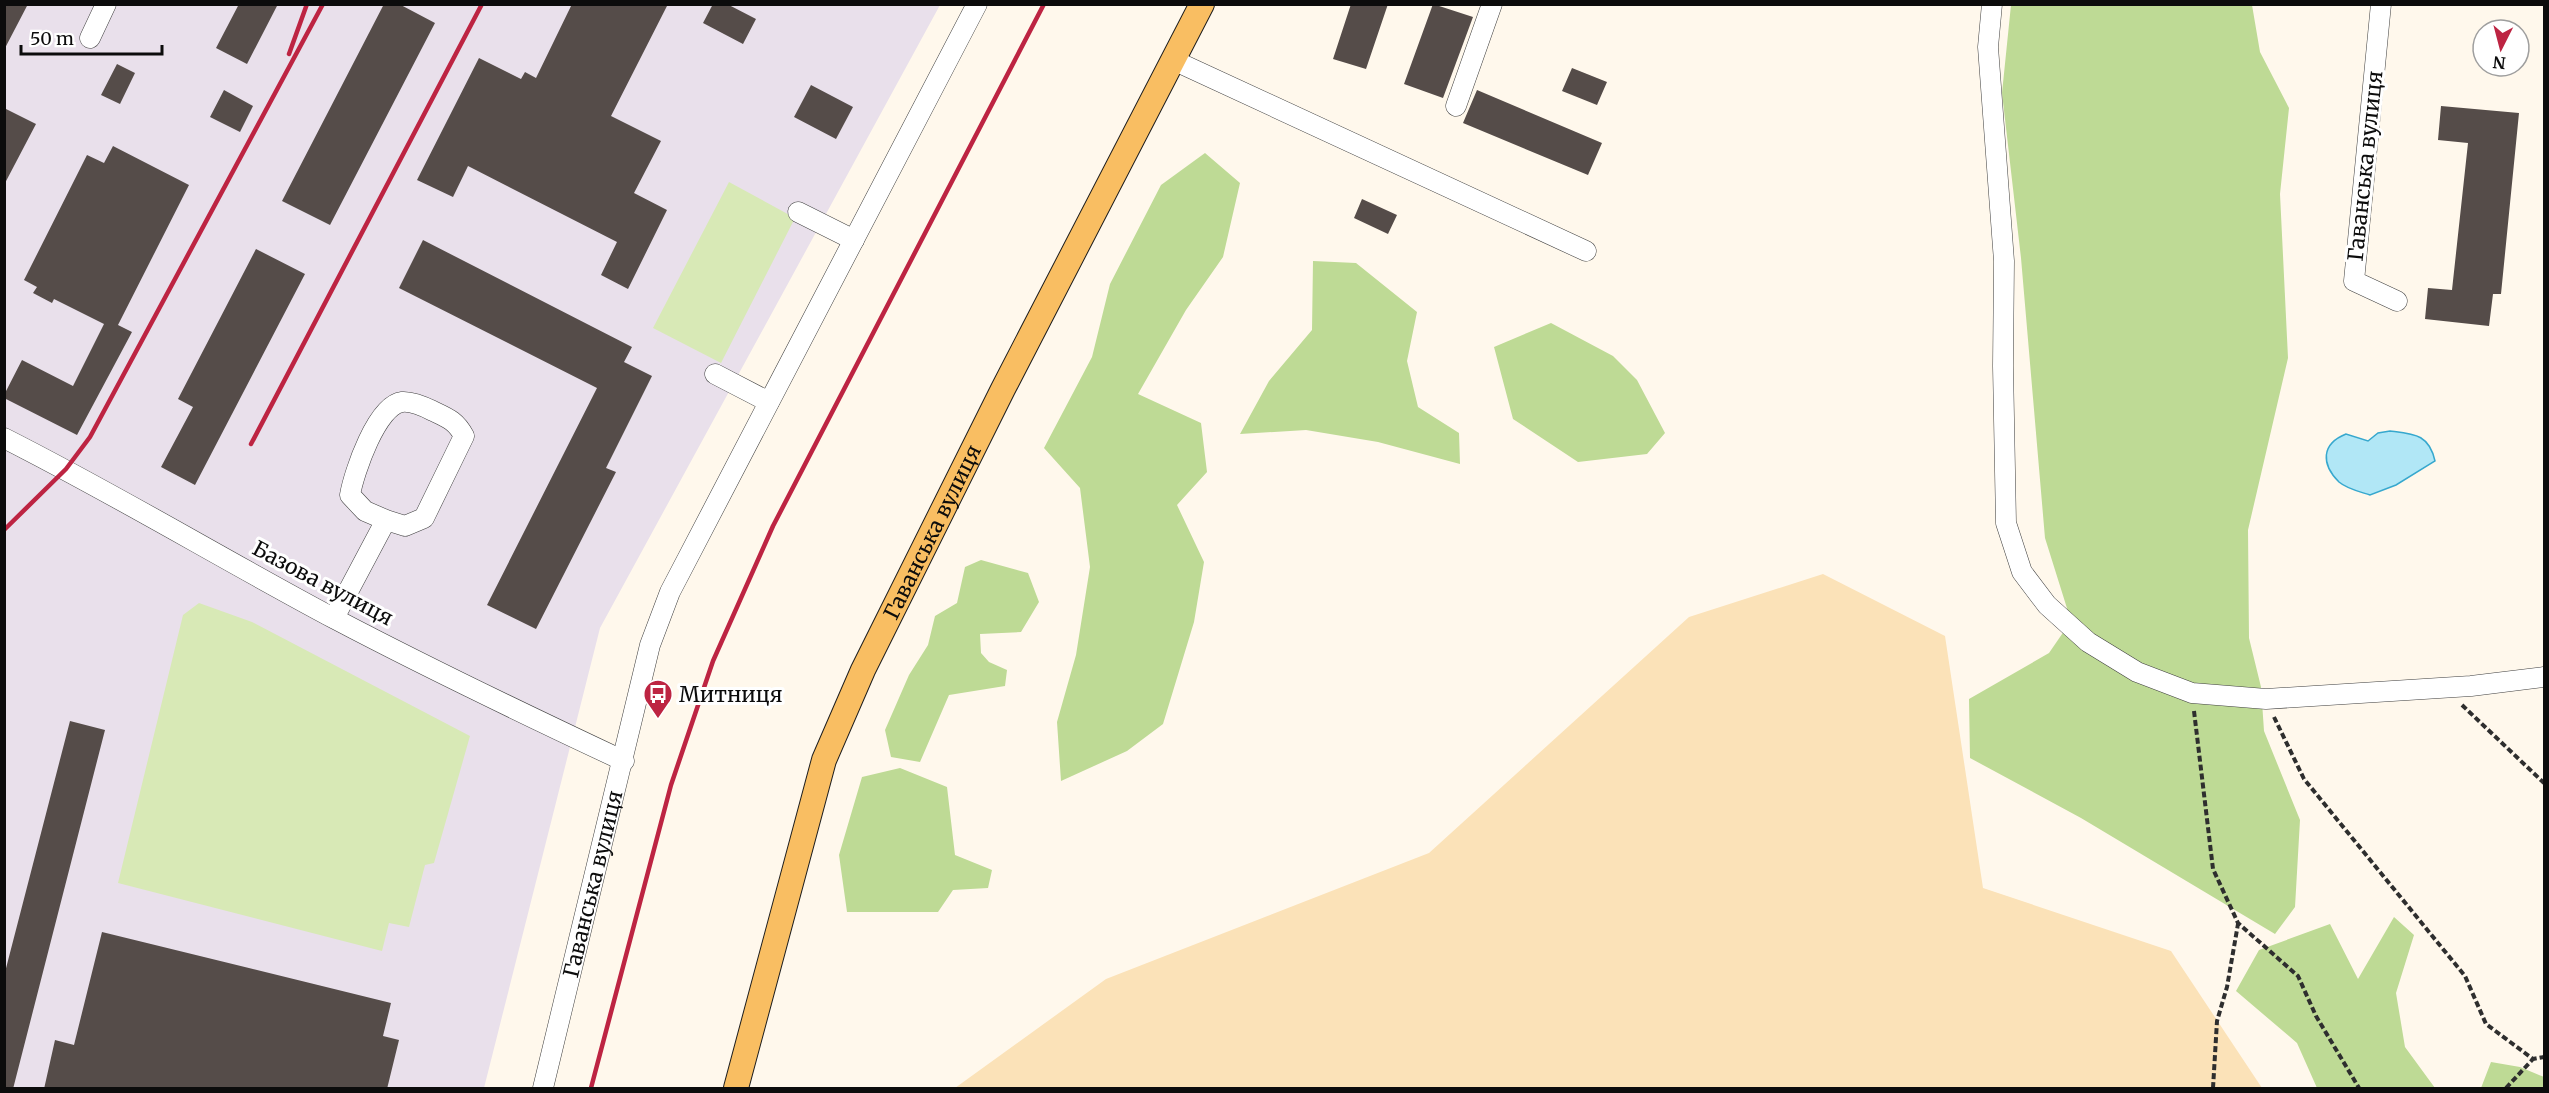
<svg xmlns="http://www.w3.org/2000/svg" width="2549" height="1093" font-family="Merriweather,serif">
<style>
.industrial{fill:#e9e0eb}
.green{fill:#d8e9b6}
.forest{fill:#beda95}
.sand{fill:#fbe2b8}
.water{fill:#b1e7f6;stroke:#37a8ce;stroke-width:1.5}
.building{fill:#554c49}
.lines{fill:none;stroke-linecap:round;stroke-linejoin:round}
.minor-casing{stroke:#3f3f3f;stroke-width:21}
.major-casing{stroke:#1d1d1d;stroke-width:26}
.path{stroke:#2e2e2e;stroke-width:4;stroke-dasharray:6 3;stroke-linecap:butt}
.minor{stroke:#fff;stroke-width:20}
.major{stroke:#f9be62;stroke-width:24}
.rail{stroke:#bd2442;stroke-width:4.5}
.labels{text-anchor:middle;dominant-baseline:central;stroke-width:6;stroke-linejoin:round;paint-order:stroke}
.street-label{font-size:21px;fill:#0c0c0c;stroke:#fff}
.poi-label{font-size:21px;fill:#0c0c0c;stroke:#fff;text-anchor:start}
</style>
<rect width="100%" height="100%" fill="#fff8ec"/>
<path class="industrial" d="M5,5H940L600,628L484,1088H5Z"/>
<path class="green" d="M729,182L795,218L721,363L653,328Z
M199,603L252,622L470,736L434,863L425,865L409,927L389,923L382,951L118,883L183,615Z"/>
<path class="forest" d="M2011,5H2252L2260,52L2289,108L2280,194L2288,358L2248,530L2249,638L2261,687L2264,731L2300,820L2295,907L2275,934L2081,818L1970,758L1969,699L2049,653L2071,621L2045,538L2021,258L2002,93Z
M1205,153L1240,183L1223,257L1186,310L1138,394L1201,423L1207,472L1177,505L1204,562L1194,622L1163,724L1127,751L1061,781L1057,722L1076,655L1090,567L1080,488L1044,448L1092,357L1110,284L1161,185Z
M1313,261L1356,263L1417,312L1407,361L1418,407L1459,433L1460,464L1378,442L1306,430L1240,434L1269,381L1312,330Z
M1551,323L1613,356L1637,380L1665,433L1647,454L1578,462L1513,419L1494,347Z
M981,560L1028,573L1039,602L1021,632L980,634L981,653L989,662L1007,670L1005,686L949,695L920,762L891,757L885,730L909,675L928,645L935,616L957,603L965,567Z
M900,768L947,787L955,855L992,870L988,888L953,890L938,912H847L839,855L862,777Z
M2394,917L2414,935L2396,993L2405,1047L2435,1088H2317L2297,1043L2236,991L2259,950L2330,924L2358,979Z
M2491,1062L2520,1067L2544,1077V1088H2481Z"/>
<path class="sand" d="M1823,574L1945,636L1983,888L2171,951L2262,1088H955L1106,979L1429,853L1689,617Z"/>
<path class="water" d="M2390,431C2414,434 2429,434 2435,461L2396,485L2370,495C2361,492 2347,489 2339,482C2321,464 2321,444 2346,434L2368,441L2378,433Z"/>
<path class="building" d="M4,4H28L4,50Z
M239,4H278L247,64L216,48Z
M384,4H399L435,23L330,225L282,201Z
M572,4H668L611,116L661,141L634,193L667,210L628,289L601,275L617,242L468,166L453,197L417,180L479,58L521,79L525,72L536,78Z
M713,4H727L756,19L743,44L703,23Z
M1351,4H1388L1366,69L1333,59Z
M1433,4L1473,17L1443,98L1404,84Z
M117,64L135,73L120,104L101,95Z
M1572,68L1607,82L1597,105L1562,91Z
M811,85L853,107L836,139L794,117Z
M224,90L253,106L240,132L210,117Z
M1477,90L1602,143L1588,175L1463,123Z
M2441,106L2519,113L2501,294H2493L2489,326L2425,319L2428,288L2452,290L2468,143L2438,140Z
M4,108L36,124L4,185Z
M113,146L189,185L118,325L132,332L77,435L4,398V395L22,360L73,386L104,324L54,299L52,303L33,293L37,287L24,280L87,155L104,163Z
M1362,199L1397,215L1388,234L1354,218Z
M423,240L632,347L624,362L652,376L606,468L616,472L536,629L487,605L597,388L399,288Z
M256,249L305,274L195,485L161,467L193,407L178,399Z
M70,721L105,730L13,1089H4V976Z
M102,932L391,1003L383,1036L399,1040L387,1089H44L55,1040L74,1045Z"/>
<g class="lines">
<g class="minor-casing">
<g id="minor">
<path d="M1992,4L1988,47L2004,261L2003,366L2006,523L2022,572L2047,605L2088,642L2137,672L2192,693L2266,699L2471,686L2544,677"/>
<path d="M2381,4L2354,281L2397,301"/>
<path d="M90,38L106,4"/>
<path d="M1173,60L1586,251"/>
<path d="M1456,106L1492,4"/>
<path d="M798,212L854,240"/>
<path d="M715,374L769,402"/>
<path d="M4,438C117,495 224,560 335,619C430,669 526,715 624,761"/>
<path d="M334,618L386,520L365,511L350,495C354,472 377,405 402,402C412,401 425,407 433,411C448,418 456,421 464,436L424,518L405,526L386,520"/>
<path id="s1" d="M543,1088L650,645L670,592L977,4"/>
</g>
</g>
<g class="major-casing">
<g id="major">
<path id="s2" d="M736,1088L824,760L863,670L1003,389L1202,4"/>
</g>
</g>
<path class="path" d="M2462,705L2544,783
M2194,711L2213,869L2238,923L2298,976L2316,1016L2359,1088
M2274,717L2304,779L2465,976L2486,1024L2533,1059L2544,1057
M2213,1088L2217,1021L2227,987L2238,924
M2506,1088L2533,1059"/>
<use href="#minor" class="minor"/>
<use href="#major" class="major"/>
<path class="rail" d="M289,54L307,4
M251,444L482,4
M4,530L66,469L90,437L323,4
M591,1088L671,785L713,661L773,526L1044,4"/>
</g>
<defs>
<g id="bus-pin" transform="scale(1.5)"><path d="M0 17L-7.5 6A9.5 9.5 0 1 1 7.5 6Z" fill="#bd2442" stroke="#fff"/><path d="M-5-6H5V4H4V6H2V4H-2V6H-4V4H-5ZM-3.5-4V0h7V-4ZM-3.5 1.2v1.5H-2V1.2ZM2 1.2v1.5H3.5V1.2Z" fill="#fff"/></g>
</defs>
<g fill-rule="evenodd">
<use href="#bus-pin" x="658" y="694"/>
</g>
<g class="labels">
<g class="street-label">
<text transform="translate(2365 166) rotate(-84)">Гаванська вулиця</text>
<text stroke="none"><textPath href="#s2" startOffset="592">Гаванська вулиця</textPath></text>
<text transform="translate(323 583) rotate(28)">Базова вулиця</text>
<text stroke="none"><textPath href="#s1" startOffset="210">Гаванська вулиця</textPath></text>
</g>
<g class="poi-label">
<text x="679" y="694">Митниця</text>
</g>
</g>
<rect width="2549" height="1093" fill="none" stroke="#0c0c0c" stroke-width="12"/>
<g transform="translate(2501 48) rotate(186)"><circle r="28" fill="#ffffff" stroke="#9e9e9e" stroke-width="1.5"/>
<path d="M0-4.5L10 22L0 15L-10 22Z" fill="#bd2442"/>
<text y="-9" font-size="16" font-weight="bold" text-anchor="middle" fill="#0c0c0c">N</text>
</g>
<path d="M21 45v9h141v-9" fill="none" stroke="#0c0c0c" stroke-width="3"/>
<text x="30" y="45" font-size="18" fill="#0c0c0c" stroke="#ffffff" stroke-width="4.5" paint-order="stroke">50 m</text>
</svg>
